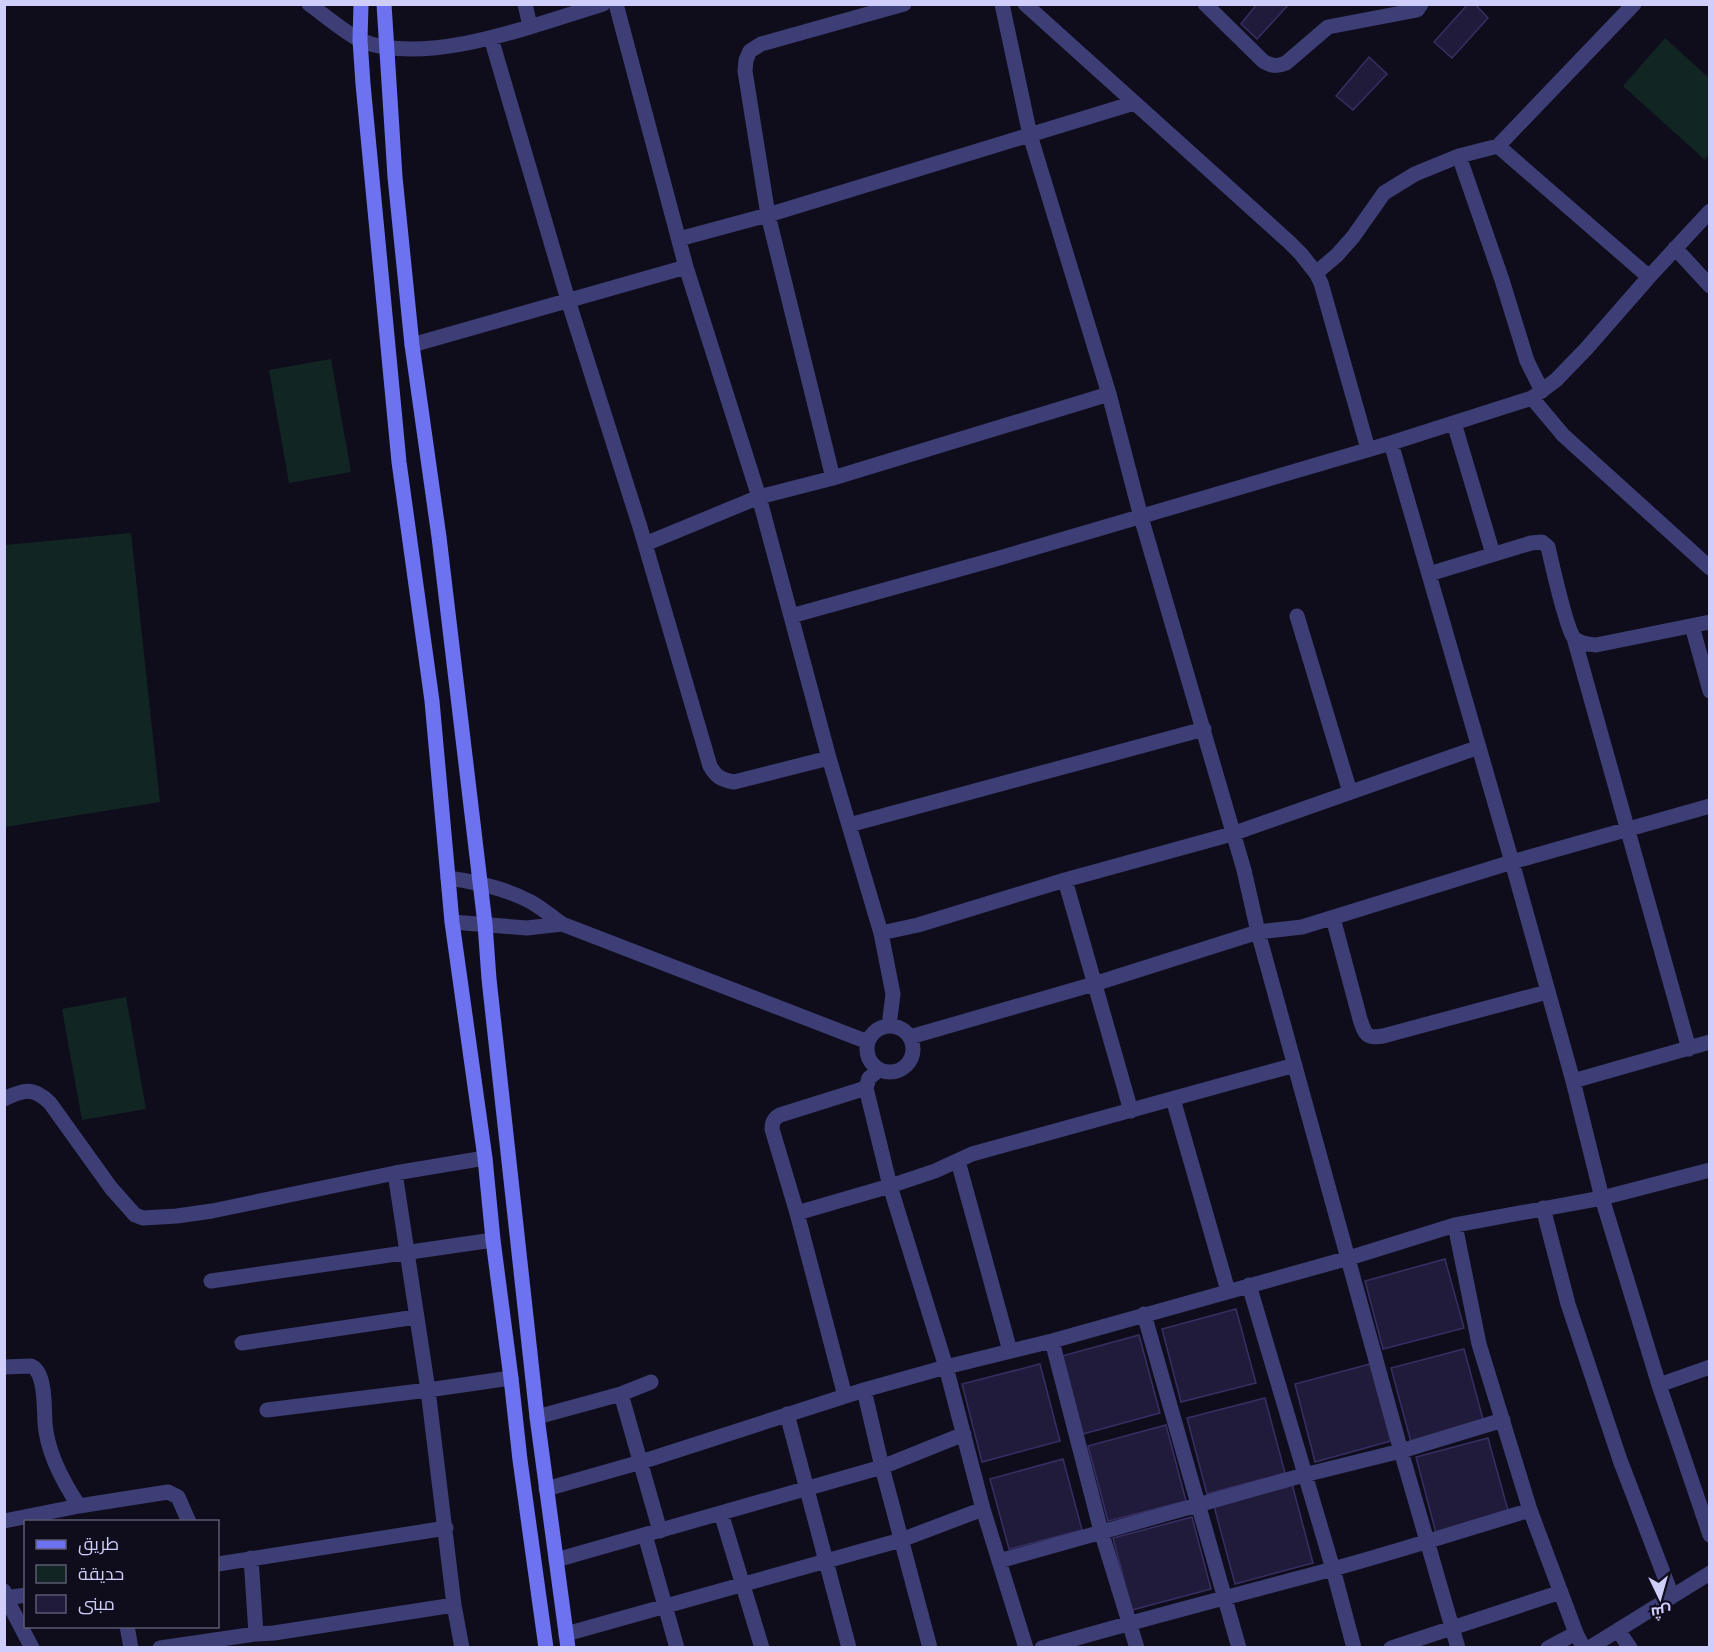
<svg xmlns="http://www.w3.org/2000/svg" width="1714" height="1652" font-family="'Sofia Sans Condensed',Cairo,sans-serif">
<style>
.green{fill:#112523}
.building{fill:#201b3a;stroke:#372f64;stroke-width:1.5}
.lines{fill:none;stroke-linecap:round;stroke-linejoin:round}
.minor{stroke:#3d3e76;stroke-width:15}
.secondary{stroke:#6d72f0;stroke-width:15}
</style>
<rect width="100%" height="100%" fill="#0f0d1b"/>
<path class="green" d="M1665,38L1709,78V154L1705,160L1623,86Z
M331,359L351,472L289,483L269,370Z
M131,533L160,802L5,827V545Z
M126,997L146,1109L82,1120L62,1009Z"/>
<path class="building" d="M1257,4H1289L1257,39L1241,24Z
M1468,4H1475L1488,18L1452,58L1434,42Z
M1369,57L1387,74L1353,110L1336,96Z
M1445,1259L1464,1328L1383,1349L1365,1281Z
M1236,1309L1256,1383L1181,1402L1162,1329Z
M1139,1335L1160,1413L1083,1434L1062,1356Z
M1464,1349L1484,1423L1411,1442L1391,1368Z
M1040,1364L1060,1441L982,1462L962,1384Z
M1370,1364L1391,1441L1315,1462L1295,1384Z
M1265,1398L1285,1473L1207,1494L1187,1418Z
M1166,1425L1186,1501L1108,1521L1088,1446Z
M1488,1438L1509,1514L1436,1533L1416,1457Z
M1063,1459L1082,1530L1009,1549L990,1479Z
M1292,1484L1313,1563L1235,1584L1214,1506Z
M1192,1517L1211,1589L1132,1610L1113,1538Z"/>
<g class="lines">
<path class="minor" d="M309,4C323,14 348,35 362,41C428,67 537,24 603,4
M525,4L530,26
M616,4L686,267L759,497L829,758L881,933L893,994L889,1026
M1002,4L1030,135L1109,394L1141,517L1244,870L1258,932L1401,1451L1458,1648
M1025,4L1289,242L1301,254L1316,273L1321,283L1368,449
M1205,4L1263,61C1271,66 1276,67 1286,63L1328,27L1417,10L1421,4
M491,38L568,300L640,527L710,766C716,777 722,780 734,782L829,758
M1498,146L1634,4
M1459,156L1502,280L1527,361L1542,391
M679,239L768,215L1134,103
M1675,248L1710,286
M1316,273L1337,255L1353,237L1384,193L1415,174L1459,156L1498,146L1649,277
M412,345L686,267
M1532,398L1563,435L1710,568
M1454,423L1493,554
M1391,443L1512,862L1573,1081L1602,1198L1659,1385L1710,1535
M833,478L768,215L745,71L746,60L750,51L761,44L904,4
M645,544L759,497L833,478L1109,394
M1429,574L1531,543L1542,542L1548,547C1552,564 1566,628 1574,638C1580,644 1588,644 1596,645L1710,622
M791,616L996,559L1391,443L1532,398L1556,380L1586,349L1649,277L1710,211
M1297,616L1350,792
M1692,626L1710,691
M1574,638L1689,1049
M849,825L1204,729
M448,878C478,882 505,888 531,902C542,908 552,917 562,924L868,1042
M1065,880L1131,1111
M1333,918L1360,1019C1365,1034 1366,1039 1383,1036L1547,992
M452,922L527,928L562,924
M881,933L918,925L1065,880L1232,834L1479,747
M867 1049a23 23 0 1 1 46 0a23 23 0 1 1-46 0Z
M910,1037L1094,984L1258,932L1302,927L1512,862L1710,806
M879,1070L869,1078L866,1088L890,1186L946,1367L983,1509L1026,1648
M1573,1081L1710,1042
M4,1099C24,1089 34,1087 50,1103L111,1188L135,1215L143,1218L177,1216L212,1211L395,1173L485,1158
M1173,1099L1228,1291
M958,1161L1010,1351
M395,1173L428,1390L454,1605L462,1648
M1543,1208L1568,1304L1620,1460L1672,1596
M797,1213L890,1186L935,1171L972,1154L1295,1065
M1455,1225L1479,1344L1530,1510L1576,1633L1581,1643L1586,1648
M211,1281L493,1240
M1249,1285L1333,1569L1354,1648
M1144,1314L1239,1648
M1052,1341L1101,1531L1137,1648
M242,1343L416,1317
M4,1367L31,1366C46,1372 44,1408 45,1423C47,1452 63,1482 79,1506L168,1492L178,1497L189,1522
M1659,1385L1710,1367
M864,1390L882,1467L930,1648
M621,1394L660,1531
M845,1396L797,1213L772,1129C772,1122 774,1118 780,1115L866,1088
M267,1410L428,1390L511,1378
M787,1414L849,1648
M537,1417L621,1394L651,1382
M546,1489L641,1462L864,1390L946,1367L1052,1341L1349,1258L1455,1225L1602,1198L1710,1170
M721,1513L762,1648
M4,1521L79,1506
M645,1535L677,1648
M251,1558L256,1634
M556,1560L882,1467L964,1434
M999,1561L1304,1475L1401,1451L1503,1420
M218,1564L446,1528
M4,1591L6,1598L32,1648
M6,1598L26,1595
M127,1626L131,1648
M1618,1630L1630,1648
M566,1634L901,1540L983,1509
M160,1648L256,1634L274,1633L454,1605
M1042,1648C1138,1620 1236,1595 1333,1569C1399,1551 1464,1530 1530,1510
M1391,1648L1561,1592
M1548,1648L1576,1633
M1589,1648L1710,1573"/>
<path class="secondary" d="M361,4L360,40L363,84L399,462L432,701L452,922L485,1158L493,1240L511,1378L520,1460L546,1648
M384,4L395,177L412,345L439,537L485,924L489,979L537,1417L568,1648"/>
</g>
<rect width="1714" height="1652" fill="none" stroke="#cfcdfa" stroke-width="12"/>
<rect x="24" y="1520" width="195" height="108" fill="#0f0d1b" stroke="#5c5a74" stroke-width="1.5"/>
<rect x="36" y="1540" width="30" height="9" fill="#6d72f0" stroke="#5c5a74" stroke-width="1.5"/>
<text x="78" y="1550" font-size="18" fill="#cfcdfa">طريق</text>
<rect x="36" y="1565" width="30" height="18" fill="#112523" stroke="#5c5a74" stroke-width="1.5"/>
<text x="78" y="1580" font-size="18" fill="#cfcdfa">حديقة</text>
<rect x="36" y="1595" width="30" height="18" fill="#201b3a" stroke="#5c5a74" stroke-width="1.5"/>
<text x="78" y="1610" font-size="18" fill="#cfcdfa">مبنى</text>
<g transform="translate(1660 1598) rotate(175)" stroke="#0f0d1b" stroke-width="4.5" paint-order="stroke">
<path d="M0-4.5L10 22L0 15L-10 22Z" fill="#cfcdfa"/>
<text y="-9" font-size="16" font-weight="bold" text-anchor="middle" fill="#cfcdfa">ش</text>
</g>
</svg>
